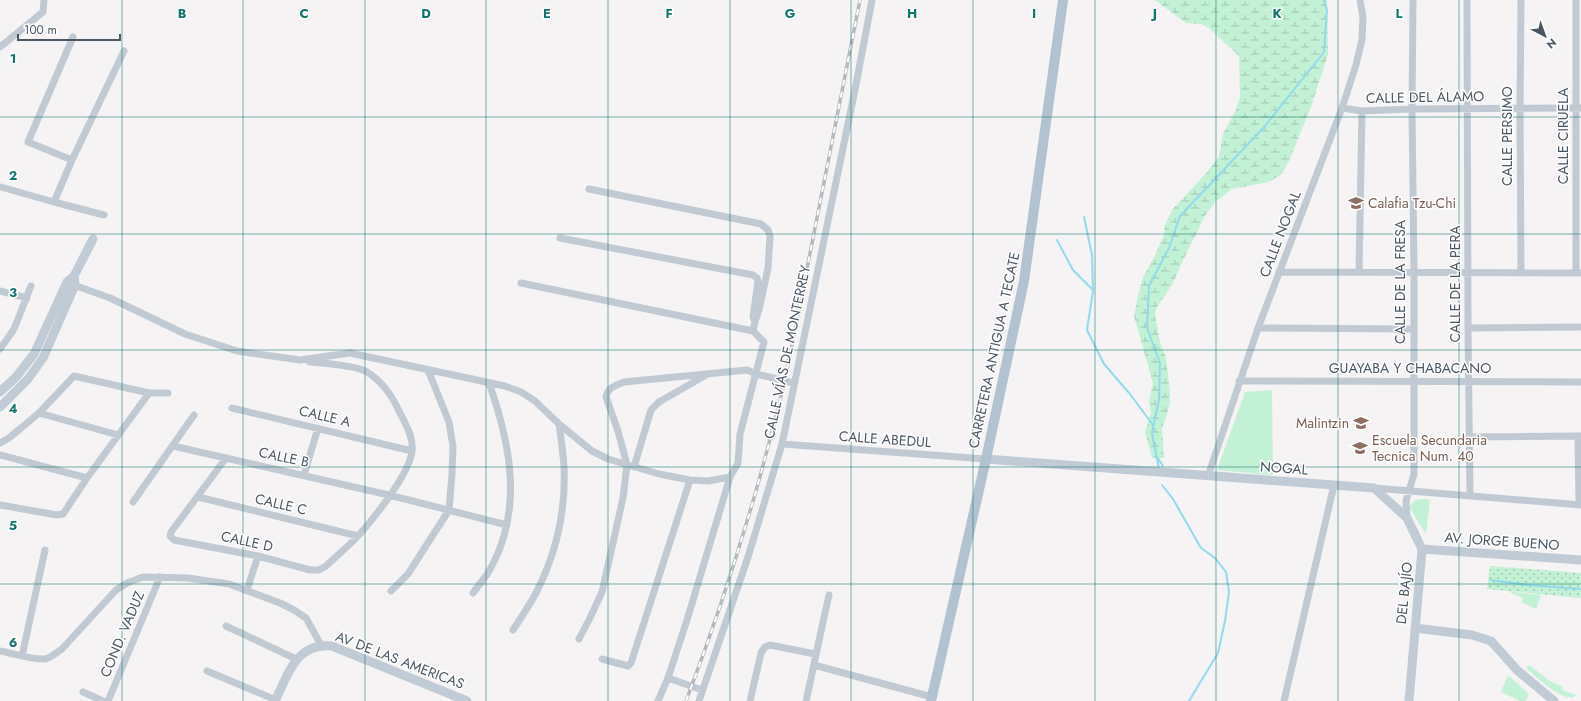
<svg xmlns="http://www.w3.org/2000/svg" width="1581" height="701" font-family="Jost,sans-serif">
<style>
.grass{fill:url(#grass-dots)}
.wetland{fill:url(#wetland-marsh)}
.green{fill:#c3f1d5}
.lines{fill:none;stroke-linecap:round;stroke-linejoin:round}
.stream{stroke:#90daee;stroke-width:2}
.street{stroke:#c1cad2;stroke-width:7}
.secondary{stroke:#c1cbd6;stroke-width:9}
.primary{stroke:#b3c2d1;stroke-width:10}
.rail-casing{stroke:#b5b8bd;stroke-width:3.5}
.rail{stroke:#fff;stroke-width:2;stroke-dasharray:6;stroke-linecap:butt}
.grid{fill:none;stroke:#0f766e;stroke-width:1;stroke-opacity:0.55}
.labels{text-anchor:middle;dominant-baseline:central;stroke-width:3;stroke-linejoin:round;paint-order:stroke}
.street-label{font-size:14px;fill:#4a5661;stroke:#fff}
.education-label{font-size:14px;fill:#785e54;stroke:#fff;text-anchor:start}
.grid-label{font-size:13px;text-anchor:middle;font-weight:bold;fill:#0f766e;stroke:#fff;stroke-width:3;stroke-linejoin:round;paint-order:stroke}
</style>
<defs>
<pattern id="grass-dots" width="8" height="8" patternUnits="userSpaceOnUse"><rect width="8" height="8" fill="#c3f1d5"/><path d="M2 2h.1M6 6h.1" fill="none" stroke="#a0c6b0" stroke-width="1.8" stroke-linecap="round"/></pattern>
<pattern id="wetland-marsh" width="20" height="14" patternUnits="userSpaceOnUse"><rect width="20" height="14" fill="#c3f1d5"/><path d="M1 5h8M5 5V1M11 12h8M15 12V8" fill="none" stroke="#a0c6b0"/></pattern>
</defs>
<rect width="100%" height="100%" fill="#f5f3f3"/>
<path class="grass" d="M1490,566L1581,573V598L1487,589Z"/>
<path class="wetland" d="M1155,0H1327L1328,54L1312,104L1289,161L1282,173L1276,178L1268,182L1232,189L1214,203L1205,216L1184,258L1173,283L1156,309L1155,315L1160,342L1166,358L1170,391V404L1162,429L1164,458H1152L1145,432L1151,413L1149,401L1153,383L1134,316L1138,296L1143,277L1155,256L1163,237L1166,222L1173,209L1208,171L1219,156L1223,134L1235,112L1240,97L1239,56L1210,29L1201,24L1186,23Z"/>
<path class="green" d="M1272,390L1273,475L1217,470L1245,392Z
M1423,499L1430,500L1426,534L1409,507L1415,500Z
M1507,591L1539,595H1541L1536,609L1521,602L1523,598Z
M1528,665L1533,668L1550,681L1563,687L1562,690L1576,695L1574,697C1560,700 1538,678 1528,670L1526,667Z
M1508,675L1529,694L1526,701H1520L1501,692Z"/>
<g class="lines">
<path class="stream" d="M1084,217L1092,255L1093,291L1087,330L1104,364L1130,394L1153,425
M1057,240L1073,270L1093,290
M1157,457L1163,466
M1159,469L1152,433L1159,400L1160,363L1147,328L1149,286L1169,248L1180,216L1265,126L1324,52L1327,10L1324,0
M1162,485L1173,499L1201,548L1215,558L1226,572L1229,592L1225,621L1218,653L1189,701
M1491,580L1527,585L1581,589"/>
<path class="street" d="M1467,0L1468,328L1470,496
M1521,0L1520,109L1521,273
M1576,0V273
M0,47L43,12L44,0
M1342,108L1362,111L1412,109L1581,108
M72,160L28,142L73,37
M1,187L54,202
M589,189L761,224L768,230L770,236L768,268L759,310L755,322L753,331L764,342L740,434L738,463L730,477L687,620L668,678L658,701
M104,215L54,202L72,160L124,51
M560,238L753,275L757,278L758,281L753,317L755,322
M1279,272L1581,273
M1359,272L1362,111
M521,283L753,331
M71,284L110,298L185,334L237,351L300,360L350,353L505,386L521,392L535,401L559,424L592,451L608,459L659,474L690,480L708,481L730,477
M0,291L27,298
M1258,328L1413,329
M1468,328L1581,327
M0,349L14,329L31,286
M1239,381L1581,382
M232,408L412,451
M39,413L118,435
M1578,436L1579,504
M1469,437L1581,436
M0,443L9,438L39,413L74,376L149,393H168
M782,444L986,459
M173,446L389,495L507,525
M0,455L87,478
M226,458L171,532L170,536L174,540L258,556L310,570H319L326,566C336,556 349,546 359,535C374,518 410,473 412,451C414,438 405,423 399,411C392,396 382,381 367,372C358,366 323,363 310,362
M634,467L651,410L659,402L706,375
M304,475L318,428
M1208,476L1258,328L1342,108L1356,65L1362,40L1363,17L1360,0
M1374,488L1581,505
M198,497L358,536
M133,502L194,415
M0,505L57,515L63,514L87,478L149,393
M1407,518L1406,501L1414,474V272L1412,109L1413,0
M247,590L258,556
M391,591L408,574L449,510L452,474L453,447L449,422L428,370
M473,593C478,586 483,580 488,573C524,512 511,445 489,383
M226,626L296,659
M513,630C521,618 529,606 536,593C556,554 566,510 564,466C563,452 561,438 559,424
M579,639L590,618L602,592L623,498L627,465L618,431L606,397C608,387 615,386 624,382L747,370L756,374L794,383
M0,651C12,653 33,660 45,659C51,658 57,652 62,649L116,590L127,583L143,577L188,578L229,584L280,603L294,610L306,618L321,645
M22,656L45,550
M602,659L628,666L631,663L690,480
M814,665L932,697
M207,671L276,700
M668,678L702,690
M83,692L103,701
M108,701L160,577
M699,701L748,557L782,444L855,90L872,0
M750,701L761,653L765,647L770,645L815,654
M806,701C814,666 821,630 829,595
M1284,701L1334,485"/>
<path class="secondary" d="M0,392L16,377L34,354L67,282L74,276L93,239
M0,407L28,379L43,358L75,285L74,276
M986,459L1374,488L1407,518L1422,549L1409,701
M1422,549L1581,560
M1415,628L1472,635L1491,641L1517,670L1554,701
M275,701C288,675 296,642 332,646L467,701"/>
<path class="primary" d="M931,701L986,459L1024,281L1063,0"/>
<g class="rail-casing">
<path id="rail" d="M686,701C726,596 759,489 785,380L860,0"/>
</g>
<use href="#rail" class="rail"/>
</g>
<path class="grid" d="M122,0V701M243,0V701M365,0V701M486,0V701M608,0V701M730,0V701M851,0V701M973,0V701M1095,0V701M1216,0V701M1338,0V701M1459,0V701M0,117H1581M0,234H1581M0,350H1581M0,467H1581M0,584H1581"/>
<defs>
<g id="school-bare" transform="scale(1.2)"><path d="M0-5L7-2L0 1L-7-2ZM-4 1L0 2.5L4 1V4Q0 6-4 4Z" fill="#8d6e63" stroke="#fff" stroke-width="2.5" paint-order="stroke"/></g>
</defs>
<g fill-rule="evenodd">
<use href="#school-bare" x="1356" y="203"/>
<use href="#school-bare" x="1361" y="423"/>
<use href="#school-bare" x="1360" y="448"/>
</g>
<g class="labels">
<g class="street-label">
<text transform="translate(1425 97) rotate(-1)">CALLE DEL ÁLAMO</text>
<text transform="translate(1507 136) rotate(-90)">CALLE PERSIMO</text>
<text transform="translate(1563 136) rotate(-90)">CALLE CIRUELA</text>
<text transform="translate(1280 234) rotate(-69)">CALLE NOGAL</text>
<text transform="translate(1400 282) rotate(-90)">CALLE DE LA FRESA</text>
<text transform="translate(1455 284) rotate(-90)">CALLE DE LA PERA</text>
<text transform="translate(994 350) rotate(-78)">CARRETERA ANTIGUA A TECATE</text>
<text transform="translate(787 352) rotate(-78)">CALLE VÍAS DE MONTERREY</text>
<text x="1410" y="368">GUAYABA Y CHABACANO</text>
<text transform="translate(325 416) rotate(13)">CALLE A</text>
<text transform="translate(885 439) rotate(4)">CALLE ABEDUL</text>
<text transform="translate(284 457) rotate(12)">CALLE B</text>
<text transform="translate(1284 468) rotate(4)">NOGAL</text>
<text transform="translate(281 504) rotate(13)">CALLE C</text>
<text transform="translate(247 541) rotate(12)">CALLE D</text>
<text transform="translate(1502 541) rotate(4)">AV. JORGE BUENO</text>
<text transform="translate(1404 593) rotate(-84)">DEL BAJÍO</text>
<text transform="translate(122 634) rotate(-67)">COND. VADUZ</text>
<text transform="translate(400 660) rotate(21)">AV DE LAS AMERICAS</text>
</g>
<g class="education-label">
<text x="1368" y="203">Calafia Tzu-Chi</text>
<text x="1349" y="423" text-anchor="end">Malintzin</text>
<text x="1372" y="440">Escuela Secundaria<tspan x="1372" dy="16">Tecnica Num. 40</tspan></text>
</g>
</g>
<g class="grid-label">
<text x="182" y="18">B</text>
<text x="304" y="18">C</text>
<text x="426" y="18">D</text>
<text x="547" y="18">E</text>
<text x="669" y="18">F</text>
<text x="790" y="18">G</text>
<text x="912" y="18">H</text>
<text x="1034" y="18">I</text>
<text x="1155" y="18">J</text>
<text x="1277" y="18">K</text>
<text x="1399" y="18">L</text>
<text x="13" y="63">1</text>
<text x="13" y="180">2</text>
<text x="13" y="297">3</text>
<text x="13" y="413">4</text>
<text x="13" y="530">5</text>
<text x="13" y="647">6</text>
</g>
<g transform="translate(1545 36) rotate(139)" stroke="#ffffff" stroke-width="3" paint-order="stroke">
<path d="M0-3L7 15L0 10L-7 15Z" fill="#4a5661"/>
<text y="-6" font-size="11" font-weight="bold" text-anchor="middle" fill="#4a5661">N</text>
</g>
<path d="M18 34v6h102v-6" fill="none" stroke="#4a5661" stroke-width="2"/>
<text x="24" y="34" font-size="12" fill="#4a5661" stroke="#ffffff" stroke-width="3" paint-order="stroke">100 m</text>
</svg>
